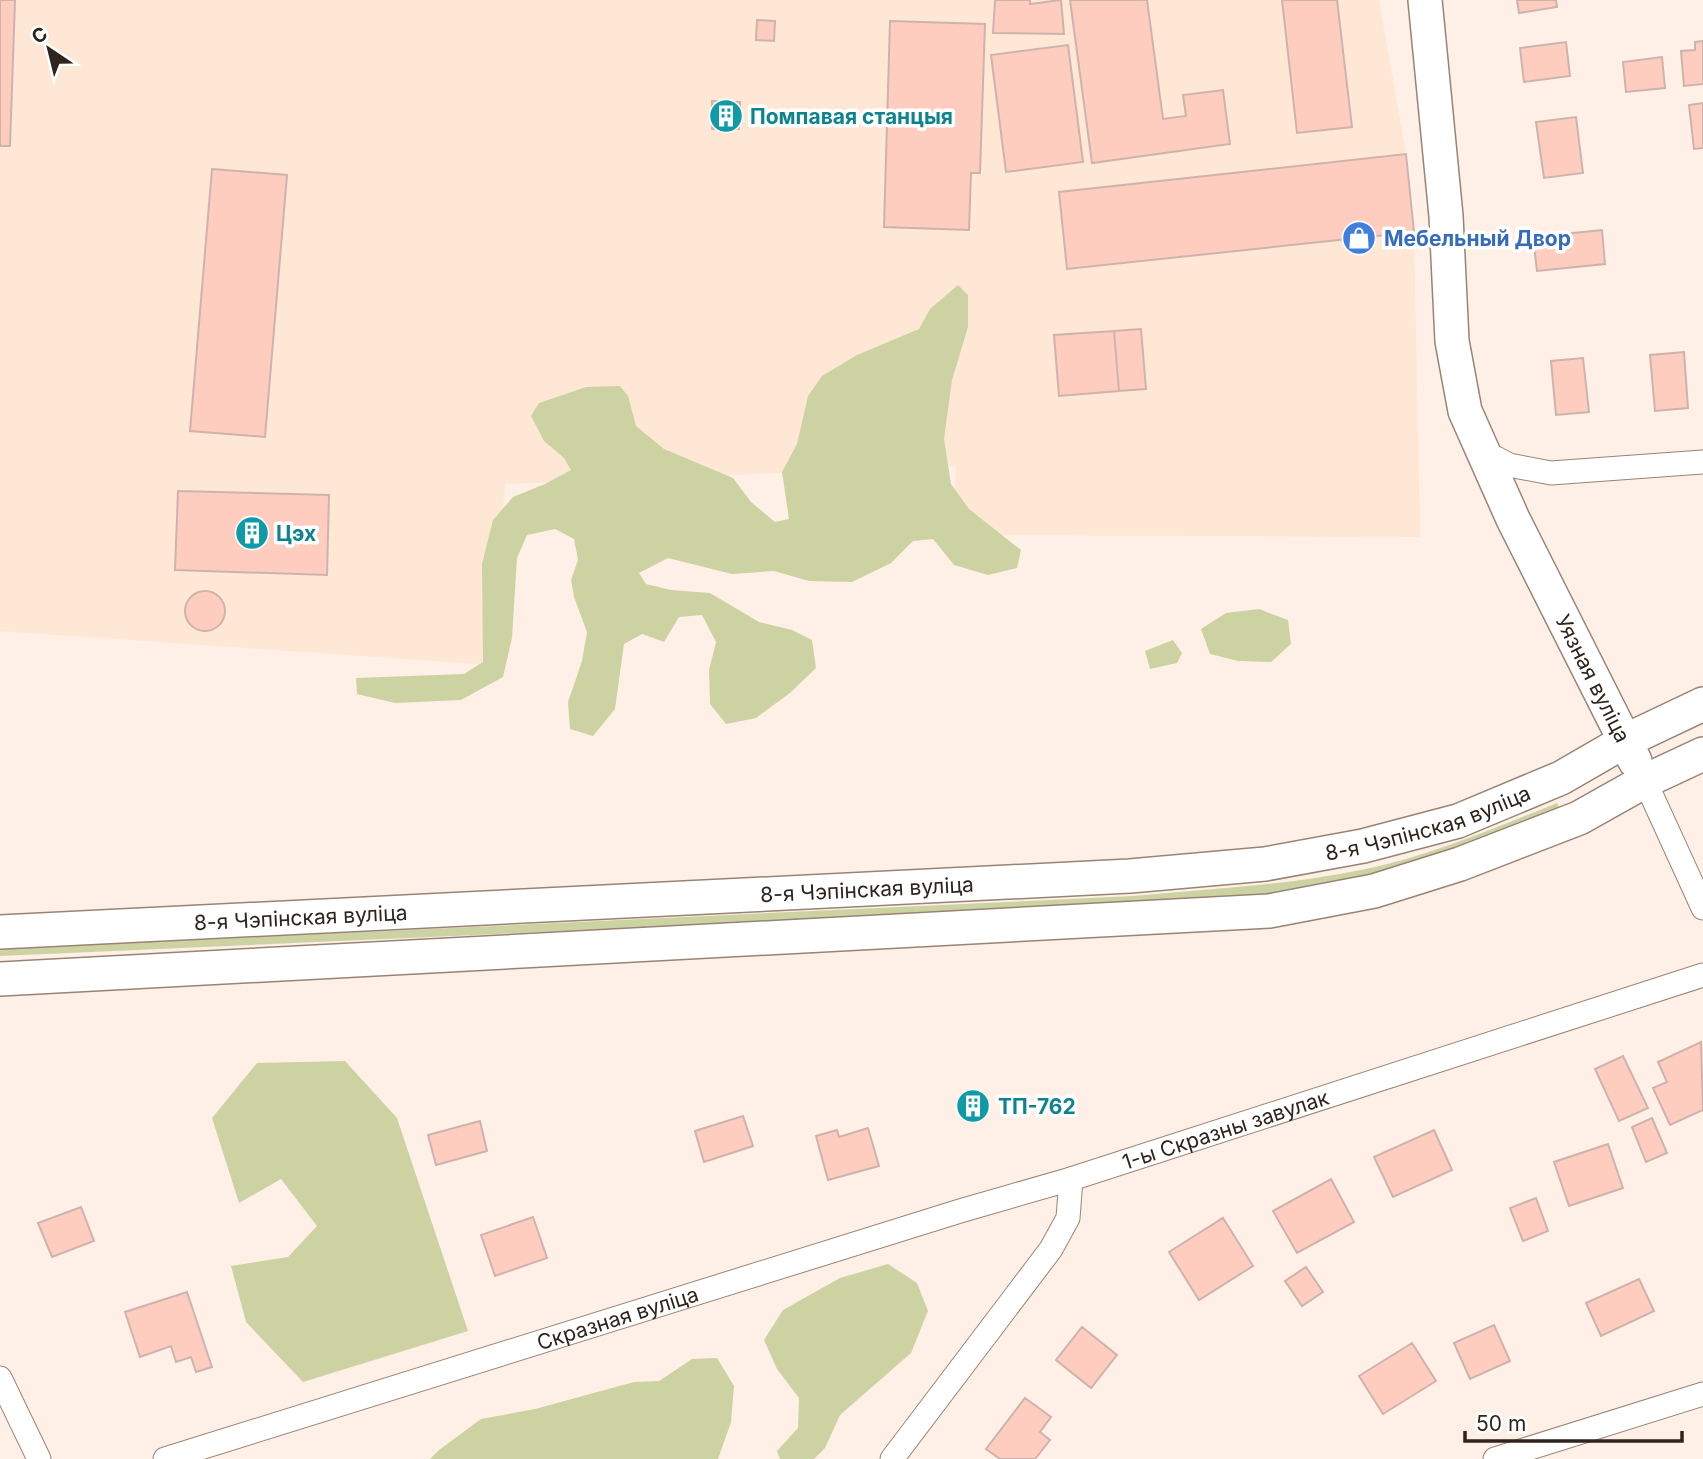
<svg xmlns="http://www.w3.org/2000/svg" width="1703" height="1459" font-family="Inter,sans-serif">
<style>
.built{fill:#fee7d5}
.green{fill:#cdd2a3}
.building{fill:#ffcdbf;stroke:#ceb3ac;stroke-width:2}
.lines{fill:none;stroke-linecap:round;stroke-linejoin:round}
.street-casing{stroke:#988475;stroke-width:25}
.secondary-casing{stroke:#988475;stroke-width:36}
.street{stroke:#fff;stroke-width:23}
.secondary{stroke:#fff;stroke-width:33}
.labels{text-anchor:middle;dominant-baseline:central;stroke-width:7;stroke-linejoin:round;paint-order:stroke}
.culture-label{font-size:21px;font-weight:bold;fill:#0d838f;stroke:#fff;text-anchor:start}
.shop-label{font-size:21px;font-weight:bold;fill:#366cbe;stroke:#fff;text-anchor:start}
.street-label{font-size:21px;fill:#2c241d;stroke:#fff}
</style>
<rect width="100%" height="100%" fill="#fef0e6"/>
<path class="built" d="M0,0H1379L1406,154L1414,232L1420,537L950,535L956,466L505,484L491,665L0,631Z"/>
<path class="green" d="M958,285L968,295V327L952,380L944,439L951,484L969,509L1021,550L1017,568L988,575L954,565L933,539L913,541L891,563L852,582L809,581L774,571L732,574L668,558L639,573L646,584L671,590L710,593L759,622L792,630L812,640L816,668L790,693L756,718L726,724L710,704L709,670L716,642L702,615L679,617L664,642L642,634L624,644L615,709L593,736L570,729L568,702L582,661L587,632L574,597L571,580L578,560L574,539L555,529L527,535L517,558L512,638L503,677L461,700L395,703L357,694L356,678L464,674L483,662L482,564L493,520L513,497L545,484L571,470L564,458L544,441L531,416L539,403L586,387L620,386L628,396L636,426L664,449L733,478L751,502L775,522L789,519L782,472L797,444L808,396L822,376L857,355L919,329L930,309Z
M1259,609L1288,620L1291,644L1271,662L1238,661L1210,654L1201,629L1226,613Z
M1173,640L1182,653L1177,663L1150,669L1145,651Z
M1557,803L1561,812L1369,879L1268,895L1134,906L0,956V949L1133,896C1210,889 1290,885 1366,869C1432,855 1495,828 1557,803Z
M345,1061L397,1118L468,1331L303,1382L246,1322L231,1266L288,1257L317,1226L281,1179L239,1203L212,1118L257,1063Z
M888,1264L917,1283L928,1311L911,1353L840,1415L825,1448L814,1459H780L777,1451L798,1428L799,1398L777,1369L764,1340L783,1310L840,1278Z
M717,1358L734,1386L731,1422L718,1459H430L439,1450L481,1419L535,1409L634,1382L659,1381L692,1359Z"/>
<path class="building" d="M0,0H15L10,146H0Z
M995,0H1030V4L1061,0L1064,34L993,33Z
M1070,0H1147L1163,119L1186,116L1183,95L1223,90L1230,144L1092,163Z
M1282,0H1337L1352,127L1297,133Z
M1517,0H1556L1557,7L1519,13Z
M757,20L775,21L774,41L756,40Z
M890,21L985,24L980,173H971L969,230L884,227Z
M1703,41V84L1684,86L1681,51L1695,50V42Z
M1566,42L1570,76L1524,82L1520,48Z
M1068,45L1083,162L1006,172L991,55Z
M1662,57L1665,88L1626,92L1623,62Z
M712,101L740,102L739,129H712Z
M1703,103V148L1694,149L1689,105Z
M1576,117L1583,173L1544,178L1536,122Z
M1406,154L1414,232L1067,269L1059,192Z
M212,169L287,175L265,437L190,431Z
M1602,230L1605,264L1537,271L1533,237Z
M1141,329L1146,389L1119,391L1114,331Z
M1114,331L1119,391L1059,396L1054,335Z
M1684,352L1688,408L1655,411L1650,355Z
M1583,358L1589,412L1556,415L1551,361Z
M178,491L329,495L327,575L175,570Z
M185 611a20 20 0 1 1 40 0a20 20 0 1 1-40 0Z
M1701,1042L1703,1110L1670,1125L1653,1088L1667,1082L1658,1062Z
M1623,1056L1648,1108L1619,1121L1595,1069Z
M981,1092L987,1112L965,1119L958,1099Z
M743,1116L753,1146L704,1162L695,1131Z
M1652,1118L1667,1153L1646,1162L1632,1127Z
M480,1121L487,1151L436,1165L428,1135Z
M868,1128L879,1166L828,1180L816,1136L837,1130L839,1137Z
M1434,1130L1452,1170L1393,1197L1374,1157Z
M1608,1144L1623,1188L1569,1206L1554,1162Z
M1331,1179L1354,1222L1297,1253L1273,1211Z
M1536,1198L1548,1231L1523,1241L1510,1208Z
M81,1207L94,1241L52,1257L38,1223Z
M533,1217L547,1258L495,1276L481,1235Z
M1223,1218L1253,1266L1199,1300L1169,1252Z
M1306,1267L1323,1292L1302,1306L1285,1281Z
M1639,1279L1654,1311L1601,1336L1586,1303Z
M187,1292L212,1367L196,1372L191,1357L176,1362L171,1346L140,1357L125,1312Z
M1494,1325L1510,1361L1470,1379L1454,1343Z
M1082,1327L1117,1355L1091,1388L1056,1360Z
M1412,1343L1436,1381L1383,1414L1359,1376Z
M1025,1398L1051,1417L1040,1432L1050,1440L1035,1459H1000L986,1449Z"/>
<g class="lines">
<g class="street-casing">
<g id="street">
<path d="M1481,450L1509,465L1551,473L1703,462"/>
<path d="M1645,781L1703,908"/>
<path d="M0,1378L39,1459"/>
<path id="s1" d="M165,1459L960,1211L1071,1179"/>
<path id="s2" d="M892,1459L1051,1249L1068,1218L1071,1179L1703,975"/>
<path d="M1495,1459L1703,1394"/>
</g>
</g>
<g class="secondary-casing">
<g id="secondary">
<path id="s3" d="M1425,0L1446,216L1452,341L1465,411L1513,519L1635,761"/>
<path id="s4" d="M0,932L1130,876L1265,864L1363,846L1458,821L1561,778L1625,741L1703,704"/>
<path d="M0,979L1269,911L1374,891L1460,864L1579,818L1645,781L1703,754"/>
</g>
</g>
<use href="#street" class="street"/>
<use href="#secondary" class="secondary"/>
</g>
<defs>
<g id="building-disc" transform="scale(1.75)"><circle r="9.5" fill="#0f9aa8" stroke="#fff"/><path d="M-4-6H4V6H1V3H-1V6H-4ZM-2.5-4.3h1.7v1.8h-1.7ZM.8-4.3h1.7v1.8H.8ZM-2.5-1h1.7V.8h-1.7ZM.8-1h1.7V.8H.8Z" fill="#fff"/></g>
<g id="shop-disc" transform="scale(1.75)"><circle r="9.5" fill="#3f7fe0" stroke="#fff"/><path d="M-5-2.5h2.3a2.7 3.5 0 0 1 5.4 0H5L5.5 6h-11ZM-1.5-2.5h3a1.5 2.3 0 0 0-3 0Z" fill="#fff"/></g>
</defs>
<g fill-rule="evenodd">
<use href="#building-disc" x="726" y="116"/>
<use href="#shop-disc" x="1359" y="238"/>
<use href="#building-disc" x="252" y="533"/>
<use href="#building-disc" x="973" y="1106"/>
</g>
<g class="labels">
<g class="culture-label">
<text x="750" y="116">Помпавая станцыя</text>
<text x="276" y="533">Цэх</text>
<text x="998" y="1106">ТП-762</text>
</g>
<g class="shop-label">
<text x="1384" y="238">Мебельный Двор</text>
</g>
<g class="street-label">
<text stroke="none"><textPath href="#s3" startOffset="710">Уязная вуліца</textPath></text>
<text stroke="none"><textPath href="#s4" startOffset="1435">8-я Чэпінская вуліца</textPath></text>
<text stroke="none"><textPath href="#s4" startOffset="868">8-я Чэпінская вуліца</textPath></text>
<text stroke="none"><textPath href="#s4" startOffset="301">8-я Чэпінская вуліца</textPath></text>
<text stroke="none"><textPath href="#s2" startOffset="500">1-ы Скразны завулак</textPath></text>
<text stroke="none"><textPath href="#s1" startOffset="474">Скразная вуліца</textPath></text>
</g>
</g>
<g transform="translate(49 49) rotate(325)" stroke="#ffffff" stroke-width="5" paint-order="stroke">
<path d="M0-5L12 26L0 18L-12 26Z" fill="#2c241d"/>
<text y="-10" font-size="19" font-weight="bold" text-anchor="middle" fill="#2c241d">С</text>
</g>
<path d="M1465 1431v10h217v-10" fill="none" stroke="#2c241d" stroke-width="3.5"/>
<text x="1476" y="1431" font-size="21" fill="#2c241d" stroke="#ffffff" stroke-width="5" paint-order="stroke">50 m</text>
</svg>
